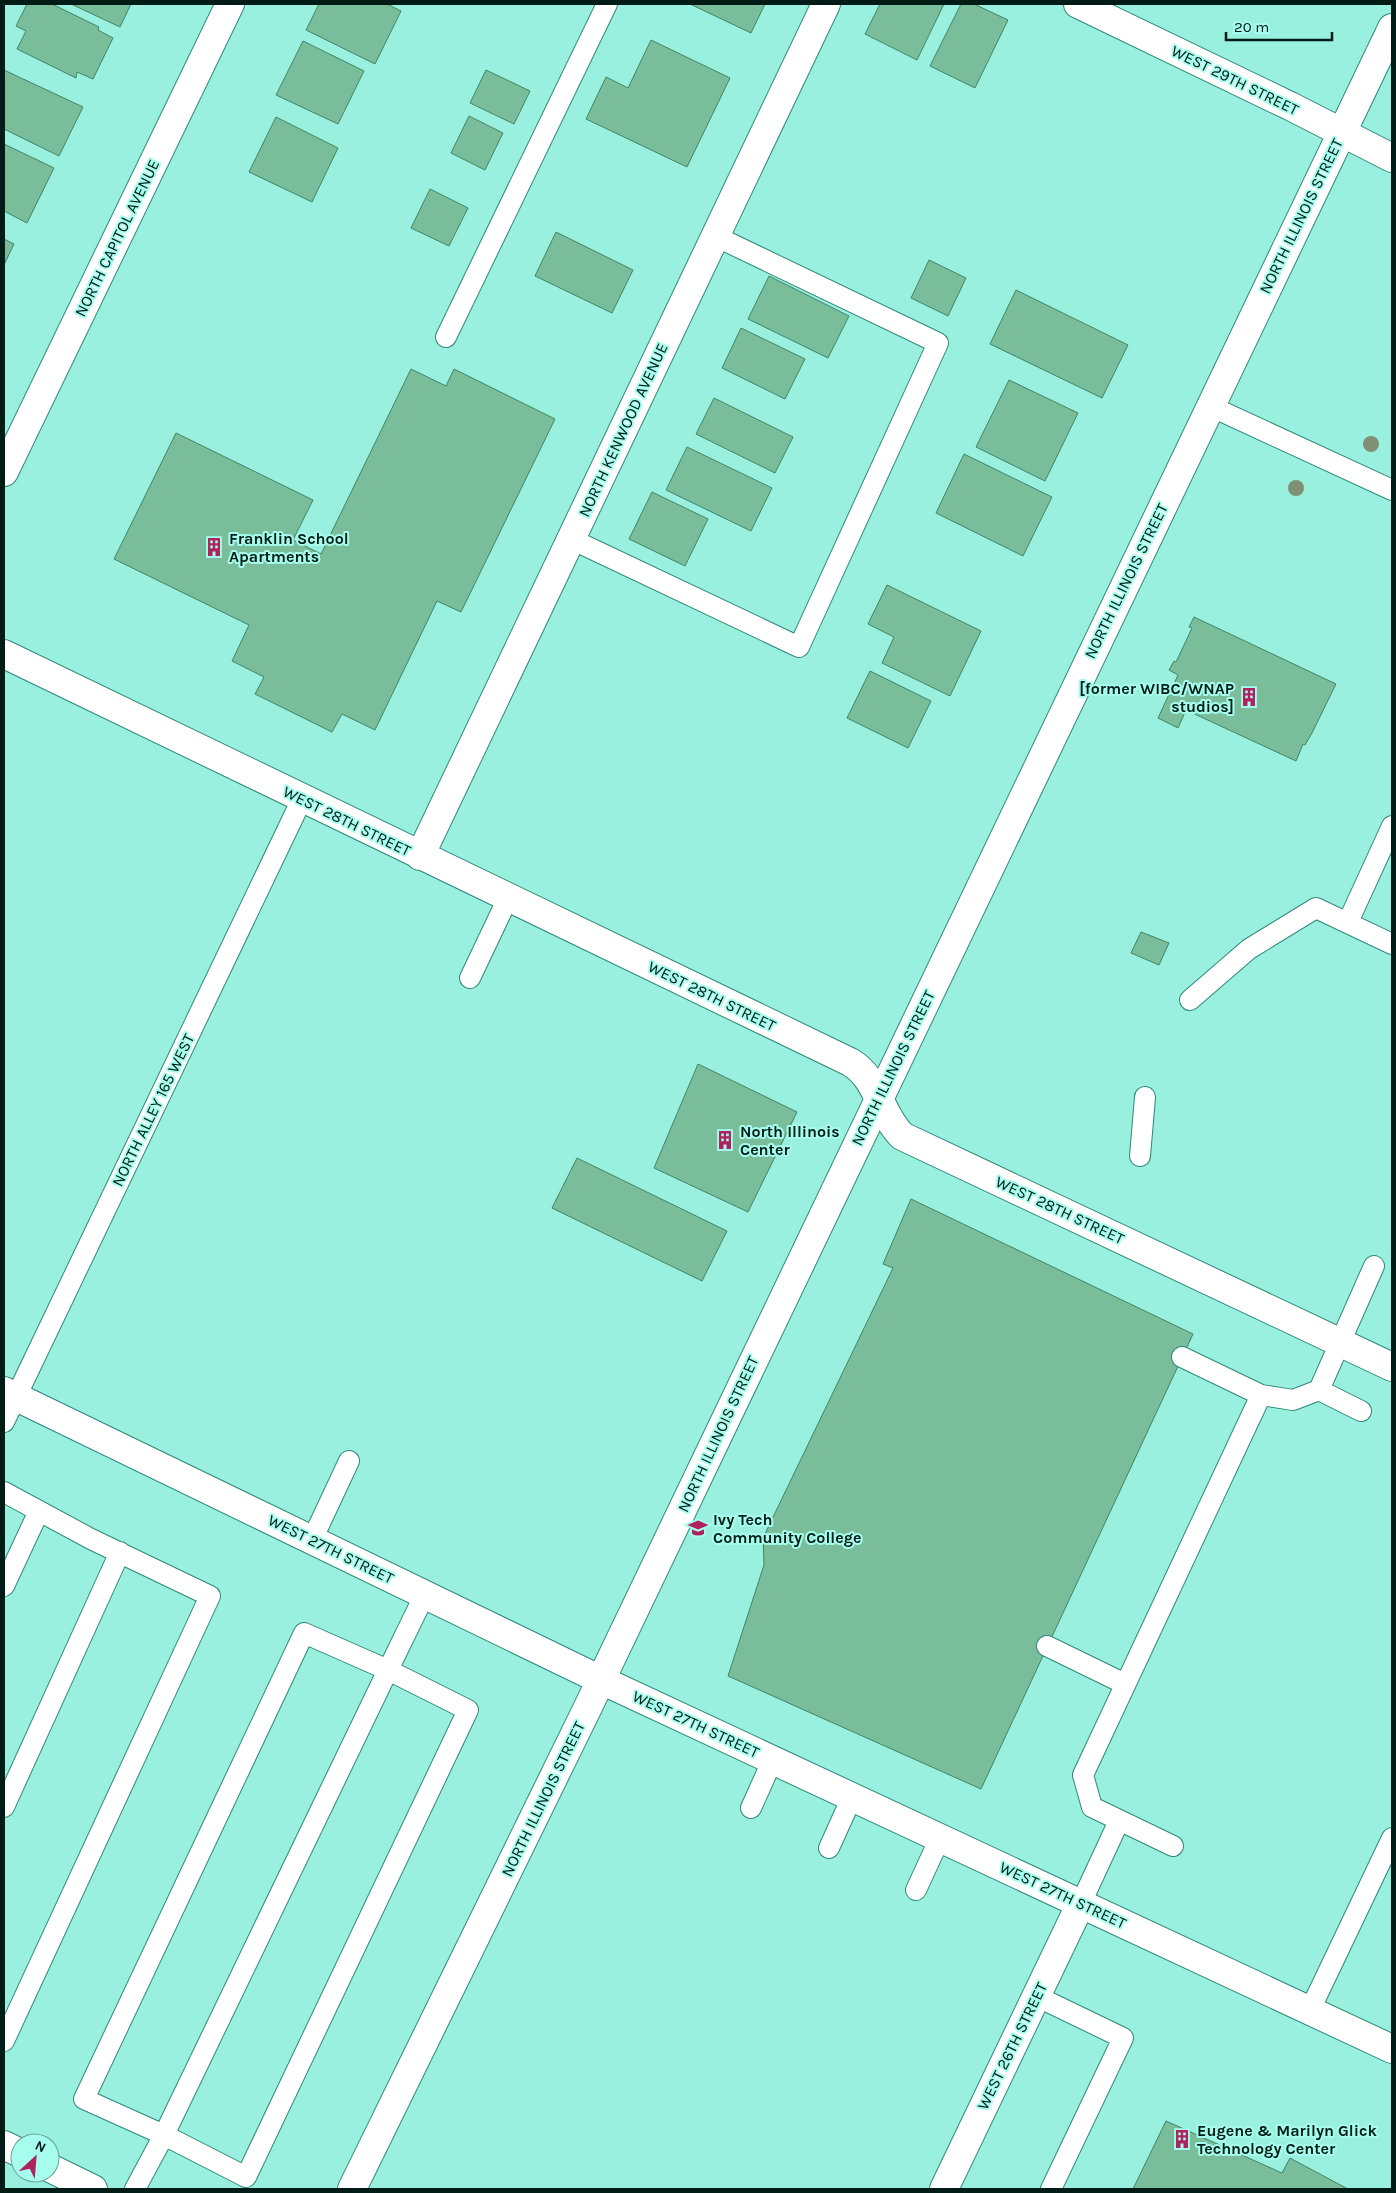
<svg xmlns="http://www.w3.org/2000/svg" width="1396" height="2193" font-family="Karla,sans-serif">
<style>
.building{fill:#79bd9a;stroke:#418565}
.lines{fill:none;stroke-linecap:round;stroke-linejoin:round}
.service-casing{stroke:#2f887a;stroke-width:22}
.minor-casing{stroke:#2f887a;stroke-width:30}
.secondary-casing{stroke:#2f887a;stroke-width:30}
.service{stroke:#fff;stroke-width:20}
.minor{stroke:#fff;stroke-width:28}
.secondary{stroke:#fff;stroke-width:28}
.tree{fill:#809074}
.labels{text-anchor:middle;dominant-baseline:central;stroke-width:4;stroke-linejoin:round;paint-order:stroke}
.street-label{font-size:16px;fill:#011b16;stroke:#a7fded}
.poi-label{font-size:16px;font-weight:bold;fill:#011b16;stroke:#a7fded;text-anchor:start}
</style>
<rect width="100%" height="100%" fill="#9af0df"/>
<path class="building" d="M27,4H52L99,27L98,30L113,38L93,79L77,72L76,78L17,49L26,31L16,26Z
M71,4H131L120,27Z
M319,4H387L401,11L375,64L306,30Z
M690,4H765L751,33Z
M880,4H944L917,60L865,34Z
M961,4H974L1008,20L975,88L930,66Z
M651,40L730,78L687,167L586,119L606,77L628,88Z
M303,41L364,71L338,124L276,95Z
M4,70L83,107L59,156L4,129Z
M486,70L530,91L514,124L470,103Z
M469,116L503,133L485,170L451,153Z
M276,117L338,148L312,202L249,172Z
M4,144L54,168L27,223L4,211Z
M430,189L468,208L449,246L411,228Z
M556,232L633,270L612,313L535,276Z
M4,239L14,244L4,265Z
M929,260L966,278L948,316L911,298Z
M769,276L849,316L828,358L748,319Z
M1016,290L1128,345L1102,398L990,344Z
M741,328L805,359L785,399L722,368Z
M411,369L446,386L454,369L555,419L461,612L437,601L375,730L342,714L332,732L255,694L264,677L232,661L249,625L114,559L176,433L313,500L293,540L321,554Z
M1009,380L1078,413L1045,481L976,447Z
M714,398L793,437L775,473L696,434Z
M687,447L772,488L751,531L666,490Z
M964,454L1052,497L1023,556L936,513Z
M652,492L708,519L685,566L629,539Z
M887,585L981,631L950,696L882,663L894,637L868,624Z
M1194,617L1336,684L1312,733L1305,745L1303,744L1296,761L1186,710L1178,728L1158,718L1178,675L1169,670L1174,661L1176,662L1192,628L1189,627Z
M870,671L931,701L908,748L847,718Z
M1141,932L1169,943L1159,965L1131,953Z
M698,1064L797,1112L748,1212L654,1168Z
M577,1158L727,1231L702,1281L552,1208Z
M911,1199L1193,1334L981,1789L728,1676L764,1565L763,1538L893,1268L883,1264Z
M1166,2121L1282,2173L1290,2158L1348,2189H1133Z"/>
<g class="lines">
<g class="service-casing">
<path id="service" d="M446,337L607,4
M1210,406L1392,490
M571,539L799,647L938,343L715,236
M1348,922L1392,826
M470,978L508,898
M1190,1000L1249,949L1316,908L1392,944
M1140,1156L1145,1097
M1182,1357L1261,1395L1293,1400L1319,1390L1374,1266
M1319,1390L1361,1411
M4,1422L302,799
M4,1492L91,1539L210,1596L4,2041
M312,1540L349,1461
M4,1586L39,1511
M1047,1646L1125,1684
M4,1807L120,1552
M751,1808L773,1759
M1173,1846L1092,1807L1083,1775L1261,1395
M829,1848L852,1797
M916,1890L940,1838
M1081,1903L1119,1821
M1036,1996L1123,2038L1051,2189
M1310,2010L1392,1838
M135,2189L164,2135L84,2099L304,1633L388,1670L468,1710L246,2177L164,2135L388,1670L425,1594"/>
</g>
<g class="minor-casing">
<path id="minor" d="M4,654L850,1062C878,1078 879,1113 902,1136L1392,1367
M420,856L826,4
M4,1391L601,1680L1392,2049
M4,2145L20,2153
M50,2168L93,2189
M944,2189L1081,1903"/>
</g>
<g class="secondary-casing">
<path id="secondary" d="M1078,4L1290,106L1392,158
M4,472L230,4
M352,2189L588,1707L1392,28"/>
</g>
<use href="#service" class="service"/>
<use href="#minor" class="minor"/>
<use href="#secondary" class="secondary"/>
</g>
<g class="tree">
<circle cx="1371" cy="444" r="8"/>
<circle cx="1296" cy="488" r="8"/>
</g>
<defs>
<g id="building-bare" transform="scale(1.5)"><path d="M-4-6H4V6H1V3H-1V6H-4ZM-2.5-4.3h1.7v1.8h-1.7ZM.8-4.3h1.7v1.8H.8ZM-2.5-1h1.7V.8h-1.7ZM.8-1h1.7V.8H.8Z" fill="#ae225e" stroke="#a7fded" stroke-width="2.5" paint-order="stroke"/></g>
<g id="university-bare" transform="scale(1.5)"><path d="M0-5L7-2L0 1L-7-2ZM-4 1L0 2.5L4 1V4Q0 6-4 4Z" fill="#ae225e" stroke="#a7fded" stroke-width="2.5" paint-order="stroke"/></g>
</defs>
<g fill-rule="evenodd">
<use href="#building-bare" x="214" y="547"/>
<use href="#building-bare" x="1249" y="697"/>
<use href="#building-bare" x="725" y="1140"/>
<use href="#university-bare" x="698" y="1528"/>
<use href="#building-bare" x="1182" y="2139"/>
</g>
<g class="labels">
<g class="street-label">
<text transform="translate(1235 80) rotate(26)">WEST 29TH STREET</text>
<text transform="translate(1301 216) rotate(-64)">NORTH ILLINOIS STREET</text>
<text transform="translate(117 238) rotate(-64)">NORTH CAPITOL AVENUE</text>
<text transform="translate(623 430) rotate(-65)">NORTH KENWOOD AVENUE</text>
<text transform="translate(1126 581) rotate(-64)">NORTH ILLINOIS STREET</text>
<text transform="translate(347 821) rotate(26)">WEST 28TH STREET</text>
<text transform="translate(712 996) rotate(26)">WEST 28TH STREET</text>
<text transform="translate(893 1068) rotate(-64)">NORTH ILLINOIS STREET</text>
<text transform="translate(153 1110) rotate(-64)">NORTH ALLEY 165 WEST</text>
<text transform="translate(1060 1210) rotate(25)">WEST 28TH STREET</text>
<text transform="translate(718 1434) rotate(-65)">NORTH ILLINOIS STREET</text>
<text transform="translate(331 1549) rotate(26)">WEST 27TH STREET</text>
<text transform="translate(696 1724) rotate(25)">WEST 27TH STREET</text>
<text transform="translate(543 1799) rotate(-64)">NORTH ILLINOIS STREET</text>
<text transform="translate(1063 1895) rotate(25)">WEST 27TH STREET</text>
<text transform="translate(1012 2046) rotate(-64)">WEST 26TH STREET</text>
</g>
<g class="poi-label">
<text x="229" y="538">Franklin School<tspan x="229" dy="18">Apartments</tspan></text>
<text x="1234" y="688" text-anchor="end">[former WIBC/WNAP<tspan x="1234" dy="18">studios]</tspan></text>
<text x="740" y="1131">North Illinois<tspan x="740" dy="18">Center</tspan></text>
<text x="713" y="1519">Ivy Tech<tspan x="713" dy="18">Community College</tspan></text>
<text x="1197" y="2130">Eugene &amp; Marilyn Glick<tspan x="1197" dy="18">Technology Center</tspan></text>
</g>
</g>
<rect width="1396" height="2193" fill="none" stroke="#011b16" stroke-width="10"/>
<g transform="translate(35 2158) rotate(26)"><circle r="24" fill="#a7fded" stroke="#65a397"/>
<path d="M0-4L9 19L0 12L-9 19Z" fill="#ae225e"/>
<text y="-8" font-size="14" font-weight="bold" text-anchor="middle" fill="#011b16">N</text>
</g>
<path d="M1226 32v8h106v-8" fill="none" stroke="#011b16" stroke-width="2.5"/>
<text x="1234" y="32" font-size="15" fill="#011b16" stroke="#a7fded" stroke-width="4" paint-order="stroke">20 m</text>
</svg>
